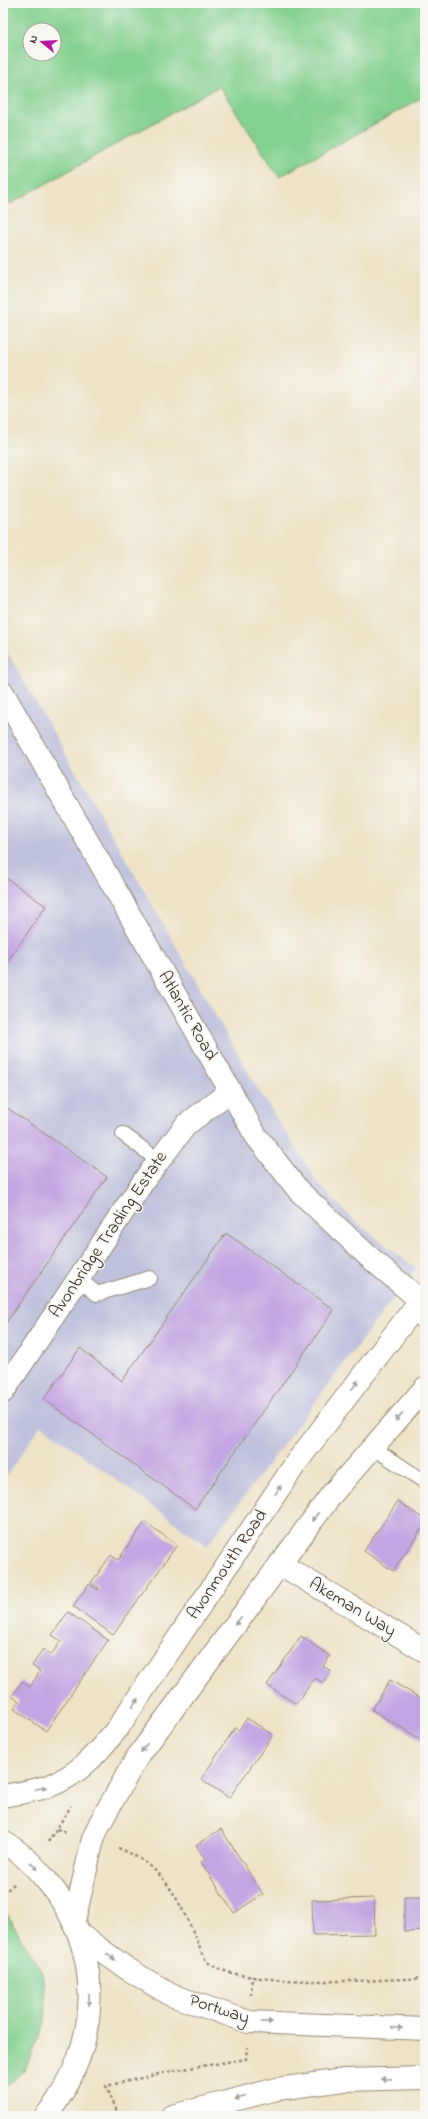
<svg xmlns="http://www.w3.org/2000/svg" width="428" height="2119" font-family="'Indie Flower',sans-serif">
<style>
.industrial{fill:#bfc2dd}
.green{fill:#83d08f;stroke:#5f7d56;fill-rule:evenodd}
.building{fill:#c2a5e2}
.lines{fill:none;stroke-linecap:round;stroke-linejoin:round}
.service-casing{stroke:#948672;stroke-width:16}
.minor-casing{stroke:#948672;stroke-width:24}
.secondary-casing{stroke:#948672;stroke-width:24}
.trunk-casing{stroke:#948672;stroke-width:24}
.path{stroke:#948672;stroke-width:2.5;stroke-dasharray:3 3;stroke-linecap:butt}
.service{stroke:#fff;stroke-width:14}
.minor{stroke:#fff;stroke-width:22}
.secondary{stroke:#fff;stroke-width:22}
.trunk{stroke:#fff;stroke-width:22}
.oneway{fill:#a79f9a}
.labels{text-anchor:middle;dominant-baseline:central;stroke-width:3;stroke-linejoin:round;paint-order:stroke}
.street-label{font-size:18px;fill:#3b2a1e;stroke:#f6f6f2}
</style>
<rect width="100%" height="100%" fill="#f6f6f2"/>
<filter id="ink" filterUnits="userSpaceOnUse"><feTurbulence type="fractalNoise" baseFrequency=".025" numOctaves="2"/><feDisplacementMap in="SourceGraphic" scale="8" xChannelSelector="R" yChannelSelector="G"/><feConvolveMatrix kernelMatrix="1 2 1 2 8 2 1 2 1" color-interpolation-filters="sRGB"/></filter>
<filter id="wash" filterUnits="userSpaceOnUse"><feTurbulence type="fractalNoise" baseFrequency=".012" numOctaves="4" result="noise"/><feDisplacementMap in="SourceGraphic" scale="16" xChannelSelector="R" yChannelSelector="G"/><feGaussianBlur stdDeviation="0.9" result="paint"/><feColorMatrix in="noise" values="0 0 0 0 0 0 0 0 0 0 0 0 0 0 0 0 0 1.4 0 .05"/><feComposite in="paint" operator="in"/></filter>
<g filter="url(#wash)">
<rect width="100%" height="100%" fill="#eee3c7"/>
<path class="industrial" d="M3,645L255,1084L317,1182L353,1220L416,1268L207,1546L41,1425L3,1481Z"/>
<path class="green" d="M3,3H425V96L279,177L219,86L10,204L3,190ZM30,30H54V54H30Z
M3,1911H5L42,1973L46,1999L45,2022L24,2071L3,2089Z"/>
<g id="blocks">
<path class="building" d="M3,876L46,906L3,968Z
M3,1105L107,1177L3,1327Z
M226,1233L334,1310L195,1509L44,1399L80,1348L122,1381Z
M398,1501L425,1520V1524L393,1571L364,1551Z
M145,1522L177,1545L113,1635L73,1606L89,1584L98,1590L99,1588L91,1583L111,1555L118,1560Z
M68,1612L108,1640L46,1731L14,1709L19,1701L12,1696L22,1681L30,1687L40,1671L32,1666L43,1649L51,1655L61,1641L52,1635Z
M301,1636L330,1656L323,1666L331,1671L323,1683L315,1678L296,1704L267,1685Z
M390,1680L425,1701V1742L372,1710Z
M247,1718L273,1735L229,1798L201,1779L235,1728L239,1730Z
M221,1829L263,1894L234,1913L201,1862L205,1859L196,1845Z
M404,1897H425V1931L404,1932Z
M374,1898L375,1934L313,1935L312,1900Z"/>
</g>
</g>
<g filter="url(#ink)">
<use href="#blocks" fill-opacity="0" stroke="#948672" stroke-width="1"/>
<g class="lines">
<g class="service-casing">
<path id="service" d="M123,1134L159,1161
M79,1279L97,1294L150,1278
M372,1447L425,1482"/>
</g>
<g class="minor-casing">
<path id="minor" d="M3,693L256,1136L299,1191L368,1256L420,1300L425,1318
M3,1392L145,1179L186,1125L230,1091
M280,1564L425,1651"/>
</g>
<g class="secondary-casing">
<path id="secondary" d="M3,1796C18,1793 34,1791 49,1786C78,1776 98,1752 117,1729L296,1463L425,1294
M74,1921L93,1839L100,1823L136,1759L332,1494L425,1388"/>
</g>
<g class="trunk-casing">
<path id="trunk" d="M3,1842C20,1851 34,1865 46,1880C106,1948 102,2047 46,2116
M79,1934L126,1968L171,1995L249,2022L425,2029
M172,2116L277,2089L344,2080L425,2078"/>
</g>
<path class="path" d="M57,1829L67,1832
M48,1842L71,1806
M118,1848C163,1865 176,1895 195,1936C199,1944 202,1958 209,1963C240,1989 382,1980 425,1978
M3,1894L15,1883
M251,1995L252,1976
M119,2116L106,2086L177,2070L246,2059L247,2047"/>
<use href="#service" class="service"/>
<use href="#minor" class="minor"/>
<use href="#secondary" class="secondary"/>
<use href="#trunk" class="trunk"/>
</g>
<defs><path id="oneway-solid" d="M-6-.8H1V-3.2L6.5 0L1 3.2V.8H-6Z"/></defs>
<g class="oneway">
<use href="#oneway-solid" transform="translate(355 1385) rotate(-53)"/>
<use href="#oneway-solid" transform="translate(399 1417) rotate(132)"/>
<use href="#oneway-solid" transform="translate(278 1490) rotate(-56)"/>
<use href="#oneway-solid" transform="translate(315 1517) rotate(127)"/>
<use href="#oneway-solid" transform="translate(238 1621) rotate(126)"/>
<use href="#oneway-solid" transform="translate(135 1703) rotate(-56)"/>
<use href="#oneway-solid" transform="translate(144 1748) rotate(126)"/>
<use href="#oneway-solid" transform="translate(41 1788) rotate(-12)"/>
<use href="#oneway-solid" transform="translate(34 1866) rotate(45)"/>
<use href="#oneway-solid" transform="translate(111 1957) rotate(35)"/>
<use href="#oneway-solid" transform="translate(89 2000) rotate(90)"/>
<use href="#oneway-solid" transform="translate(267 2022) rotate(1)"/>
<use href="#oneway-solid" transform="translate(397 2028) rotate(3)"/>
<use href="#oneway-solid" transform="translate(386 2079) rotate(178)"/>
<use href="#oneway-solid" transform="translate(240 2098) rotate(166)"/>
</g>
</g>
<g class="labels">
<g class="street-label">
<text transform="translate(187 1016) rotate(60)">Atlantic Road</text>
<text transform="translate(109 1235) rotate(-56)">Avonbridge Trading Estate</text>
<text transform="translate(228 1565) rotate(-56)">Avonmouth Road</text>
<text transform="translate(352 1608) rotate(31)">Akeman Way</text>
<text transform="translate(219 2010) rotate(18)">Portway</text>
</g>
</g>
<rect width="428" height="2119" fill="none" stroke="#f6f6f2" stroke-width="16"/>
<g transform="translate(42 42) rotate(288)"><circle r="19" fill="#f6f6f2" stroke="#aba49d"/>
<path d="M0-3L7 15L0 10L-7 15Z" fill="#b5179e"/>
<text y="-6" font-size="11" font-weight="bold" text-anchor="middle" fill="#3b2a1e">N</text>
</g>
</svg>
